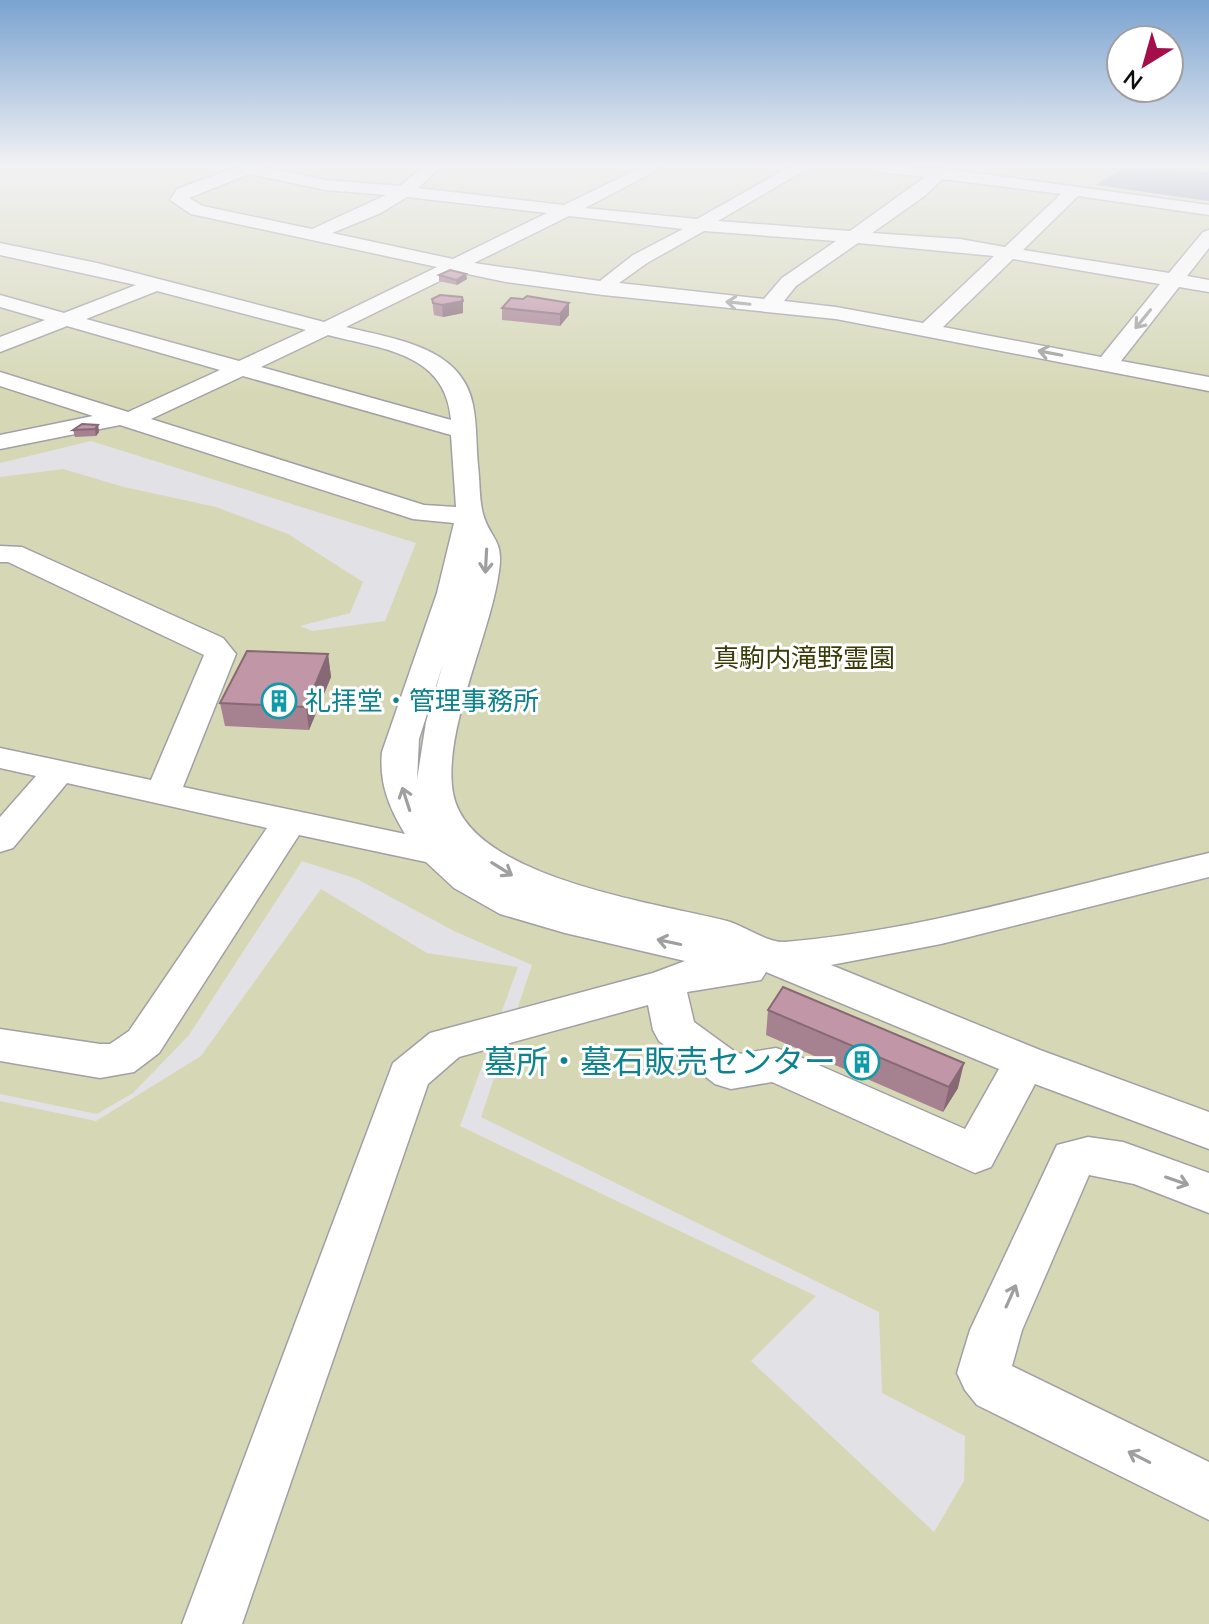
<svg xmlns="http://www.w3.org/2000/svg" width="1209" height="1624" font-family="'Nunito Sans','Noto Sans JP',sans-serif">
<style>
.green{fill:#d6d8b5}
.water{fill:#7689ab}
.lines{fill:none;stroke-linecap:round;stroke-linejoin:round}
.minor-casing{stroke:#a0a0a5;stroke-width:3}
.minor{fill:#fff;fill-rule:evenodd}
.wall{fill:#a68190}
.shaded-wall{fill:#876975}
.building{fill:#c196a7;stroke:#876975;stroke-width:2}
.oneway{stroke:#9f9f9f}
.labels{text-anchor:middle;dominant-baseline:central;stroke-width:6;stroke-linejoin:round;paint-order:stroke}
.park-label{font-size:26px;fill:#3b3b08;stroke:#fff}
.culture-label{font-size:26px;fill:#0d838f;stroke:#fff;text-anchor:start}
.near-culture-label{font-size:32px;fill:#0d838f;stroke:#fff;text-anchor:end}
</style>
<rect width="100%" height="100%" fill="#e1e1e6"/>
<path class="green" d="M0,167H1209V1624H0V1101L96,1121L201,1056L321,889L427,953L518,967L460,1126L816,1296L751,1361L934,1532L964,1481L965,1436L882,1393L879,1312L481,1117L532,965L454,931L357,879L302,861L189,1035L133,1093L97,1114L0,1094V477L63,469L124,487L216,507L288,534L363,582L350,613L300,626L312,631L385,621L416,543L91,441L0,463Z"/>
<path class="water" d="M1123,168L1209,172V201L1096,185Z"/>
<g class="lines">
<g class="minor-casing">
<path id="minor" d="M237,167H264L326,180L400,186L423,167H441L418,188L564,205L642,167H663L585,208L697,219L789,167H810L718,221L850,231L925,177L880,172L872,167L939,168L1209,205V215L1078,196L1023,250L1169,273L1203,232L1209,230V248L1187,276L1209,280V292L1179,287L1121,361L1209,377V391L836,319L603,295L506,282L458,272L346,327C393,339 462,346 473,405C477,425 476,445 478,466C480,481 479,499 483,514C490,539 504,539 499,571C491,634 442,731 453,793C468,878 657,903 727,921C745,926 767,943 785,942C928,930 1069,885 1209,853V877L941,944L831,965L1040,1050L1209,1112V1149L1035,1084L991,1167L975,1173L772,1082L731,1089L715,1084L659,1041L653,1030L648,1005L459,1057L428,1084L242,1624H182L393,1063L430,1033L653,973L685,961L565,933L500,914L454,888L426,862L299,835L159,1053L134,1072L100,1078L0,1061V1029L100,1044H110L129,1031L267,828L67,783L13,848L0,852V817L36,776L0,768V748L151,780L204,655L8,562H0V546L22,547L223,638L236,654L183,787L405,834C389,808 379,783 382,752L437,593L454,523L413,519L120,425L0,449V435L93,416L0,386V372L128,412L220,370L67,326L0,352V337L45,320L0,307V295L64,313L136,285L0,255V243L97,263L324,322L437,267L191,214L170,200L177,189ZM249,174L326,190L386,195L312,229L203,206L189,198ZM942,179L1061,194L1005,247L960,239L872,233L926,195ZM407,197L547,213L453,259L332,233L381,213ZM569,216L683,229L633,255L600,281L474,263ZM704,231L836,241L782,278L764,299L619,283L647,263ZM858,243L994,256L923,323L836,307L784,301L796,286ZM1013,259L1160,284L1101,357L943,327ZM157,291L306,330L239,361L86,319ZM328,335C381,349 446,352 451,420L261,367ZM243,376L451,435L456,507L424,505L151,419ZM443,664L426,722L417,780L419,739ZM766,972L999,1069L965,1129L791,1053L776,1048L738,1054L694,1022L687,992L761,980Z
M1088,1137L1123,1142L1209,1173V1213L1134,1184L1089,1175L1022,1330L1012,1366L1209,1462V1520L977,1405L965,1390L957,1373L970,1330L1057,1145Z"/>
</g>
<use href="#minor" class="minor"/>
</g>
<path class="wall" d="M466,274L467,279L457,285L439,281V275Z
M432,299L463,313L443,317L434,315Z
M569,303V315L560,326L502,320V308Z
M98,425L99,432L96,436L75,437L73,430Z
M328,654L331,677L309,730L225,726L220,703Z
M768,1010L958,1088L943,1112L766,1035Z"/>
<path class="shaded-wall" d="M466,274L467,279L457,285L456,280Z
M463,301V313L443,317L442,305Z
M569,303V315L560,326V314Z
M98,425L99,432L96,436L95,429Z
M328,654L331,677L309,730L306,707Z
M964,1063L958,1088L943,1112L949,1087Z"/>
<path class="building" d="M450,270L466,274L456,280L439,275Z
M440,295L462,297L463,301L442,305L433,303L432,299Z
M527,296L569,303L560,314L502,308L511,298L523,299Z
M82,424L98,425L95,429L73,430Z
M247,651L328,654L306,707L220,703Z
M783,987L964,1063L949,1087L768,1010Z"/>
<defs><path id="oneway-shaft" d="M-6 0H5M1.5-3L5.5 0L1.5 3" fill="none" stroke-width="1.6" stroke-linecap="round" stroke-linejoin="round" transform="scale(2)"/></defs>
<g class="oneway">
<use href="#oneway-shaft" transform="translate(738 303) rotate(-174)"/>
<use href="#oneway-shaft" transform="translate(1143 319) rotate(129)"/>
<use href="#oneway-shaft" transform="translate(1050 353) rotate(-169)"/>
<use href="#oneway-shaft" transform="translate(486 561) rotate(93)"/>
<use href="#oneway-shaft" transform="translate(406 799) rotate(-108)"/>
<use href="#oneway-shaft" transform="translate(502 869) rotate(32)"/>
<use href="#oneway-shaft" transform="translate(669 942) rotate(-168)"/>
<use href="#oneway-shaft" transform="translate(1177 1181) rotate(19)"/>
<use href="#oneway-shaft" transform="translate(1011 1296) rotate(-66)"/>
<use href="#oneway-shaft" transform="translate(1139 1457) rotate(-153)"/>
</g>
<linearGradient id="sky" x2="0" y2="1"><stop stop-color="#7aa3d0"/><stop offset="0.42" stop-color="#f2f2f4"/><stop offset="1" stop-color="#f2f2f4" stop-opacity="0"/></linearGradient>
<rect width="1209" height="395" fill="url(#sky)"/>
<defs>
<g id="building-ring" transform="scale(1.8)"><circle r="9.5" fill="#fff" stroke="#0f9aa8" stroke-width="1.5"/><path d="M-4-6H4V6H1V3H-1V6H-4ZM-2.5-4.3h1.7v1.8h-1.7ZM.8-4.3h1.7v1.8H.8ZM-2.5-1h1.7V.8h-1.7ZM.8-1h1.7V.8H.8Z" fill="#0f9aa8"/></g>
</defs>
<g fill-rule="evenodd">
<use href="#building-ring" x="279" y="701"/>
<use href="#building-ring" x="862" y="1062"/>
</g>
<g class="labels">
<g class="park-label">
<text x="804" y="658">真駒内滝野霊園</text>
</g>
<g class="culture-label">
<text x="305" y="701">礼拝堂・管理事務所</text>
</g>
<g class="near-culture-label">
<text x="836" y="1062">墓所・墓石販売センター</text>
</g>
</g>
<g transform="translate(1145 64) rotate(217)"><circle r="38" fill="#ffffff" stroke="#9f9f9f" stroke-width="2"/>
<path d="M0-6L14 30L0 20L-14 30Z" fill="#a40e4a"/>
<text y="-12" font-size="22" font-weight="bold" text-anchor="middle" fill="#0e0e10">N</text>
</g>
</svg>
